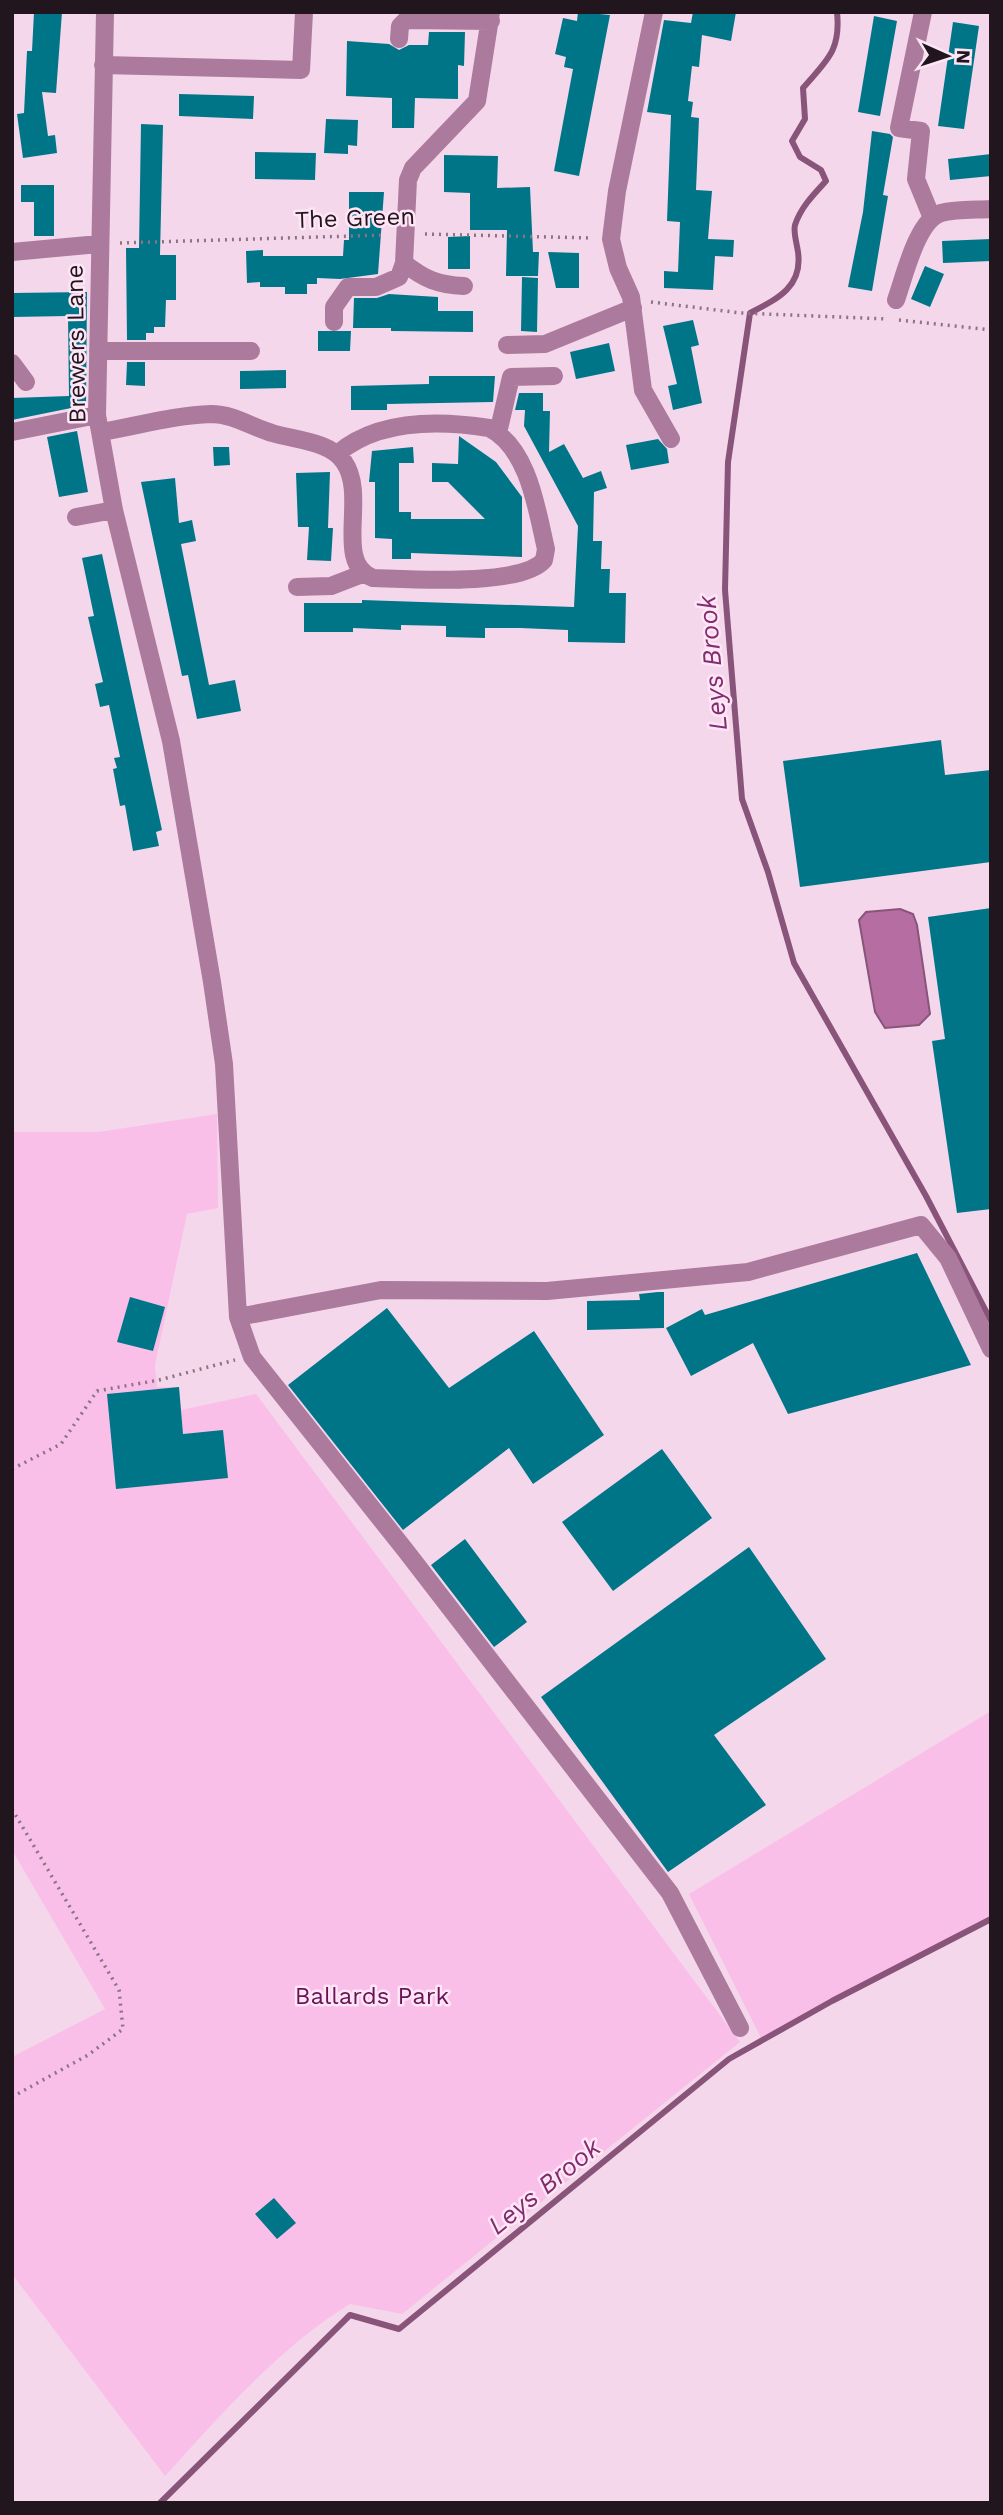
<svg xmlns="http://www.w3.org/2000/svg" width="1003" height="2515" font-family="'Work Sans',sans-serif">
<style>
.green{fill:#fabfe8}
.water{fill:#b66ea2;stroke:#89547a;stroke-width:2}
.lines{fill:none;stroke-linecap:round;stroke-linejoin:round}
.stream{stroke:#89547a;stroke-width:6}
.building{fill:#007588}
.path{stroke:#897582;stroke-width:3.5;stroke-dasharray:2 5;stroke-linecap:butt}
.minor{stroke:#ac7a9d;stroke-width:18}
.labels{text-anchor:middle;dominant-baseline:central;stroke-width:5;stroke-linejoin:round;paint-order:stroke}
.street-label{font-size:24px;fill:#21161d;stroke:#fee6f6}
.park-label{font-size:24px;fill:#6a1158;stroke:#fee6f6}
.water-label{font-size:26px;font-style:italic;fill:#832b6f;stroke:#fee6f6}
</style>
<rect width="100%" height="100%" fill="#f5d7eb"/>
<path class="green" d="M217,1114L218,1208L187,1214L155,1365L157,1387H179L181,1410L256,1394L740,2042L402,2314L350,2304C278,2348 221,2415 165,2476L12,2274V2057L105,2009L12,1850V1132H98Z
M991,1711V1919L762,2040L689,1894Z"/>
<path class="water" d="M900,909L913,914L917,925L930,1014L919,1025L885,1028L875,1012L859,920L866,912Z"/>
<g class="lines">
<path class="stream" d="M837,12C841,51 827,60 803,88L805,119L792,141L800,157L821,170L826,181C814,194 801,207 795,225C793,232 797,244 798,252C803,287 777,299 750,313L728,462L725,590L742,799L768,872L794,963L926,1196L991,1321
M160,2503L350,2315L399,2329L729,2059L832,2001L991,1919"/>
</g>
<path class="building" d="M34,12H62L56,93L42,92L48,136L55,135L57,153L23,158L17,114L24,113L27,51H32Z
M578,12L610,15L579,176L554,171L573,69L564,67L566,57L555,54L563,18L577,21Z
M693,12H736L731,41L702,35L699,67L692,66L688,101L693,102L691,117L699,118L696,190L712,191L708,239L734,240L733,257L715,256L713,290L664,288V271L678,272L680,222L667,221L671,115L647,112L664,20L691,23Z
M874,16L897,21L880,116L858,112Z
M953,22L979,26L964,129L938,126Z
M429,32H465L464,66L458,65V99L415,98L414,128H392V98L346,96L347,41L389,44L399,50L409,45H428Z
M179,94L254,96L253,119L179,116Z
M326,119L358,120L357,146L348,145V154L324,153Z
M141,124L163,125L160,255H176V300H166L165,327H154V333H146V340H127L126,248H139Z
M872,131L890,134L893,137L883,195L888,196L872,291L848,287L863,212Z
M255,152L316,153L315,180L255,179Z
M991,154V176L950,180L948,159Z
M444,155L498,156L497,188L530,187L533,252H539L538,276H506L507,230H470V193L444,192Z
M21,185H54V236H34V202H21Z
M349,192H384L378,274L340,279L317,278V284H307V294H285V287H260V282L247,283L246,251L263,250V256H343L344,240H349Z
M470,236V269H448V237Z
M991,239V261L943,263L942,241Z
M548,252L579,253V288H556Z
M925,266L944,274L930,307L911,299Z
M522,277L538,278L537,332L521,331Z
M87,292L86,405L12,420V398L69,396L68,316L12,317V293Z
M389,294L438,297V311H473V332L391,331V328H353L354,298H377Z
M693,320L699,345L691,347L702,403L673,410L668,386L677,384L663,326Z
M318,331H351L350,351H318Z
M609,343L615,371L576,379L570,352Z
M127,362H145V386L126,385Z
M286,370V388L240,389V371Z
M429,376H495L493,402L387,404V410H351V386L429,384Z
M519,393H543V411H550L549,452L564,444L583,478L601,471L607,488L594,492L593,541H602L601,569H610L609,593H626L625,643L568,642V630L520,628H485V638L446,637V626L401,625V630L353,628V632H304V603H362V600L574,607L578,526L524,426L525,410H515Z
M77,431L88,492L59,497L47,437Z
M459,436L496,462L522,497V557L411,553V559H392V539L375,538V482H369L372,451L413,447L414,463H399V512H411V519H485L448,482H432V463L458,464Z
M658,439L667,449L669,463L631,470L626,445Z
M213,447H229L230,465L214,466Z
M330,472L328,528H333L331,561L307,560L309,527H298L296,473Z
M175,478L179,523L192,520L196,541L181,544L209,685L235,680L241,711L197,719L188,675L182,676L141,482Z
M102,554L162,830L156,832L159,846L133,851L125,805L120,806L113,769L117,768L114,758L120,757L109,705L100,707L95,684L103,682L88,617L94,616L82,558Z
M941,740L945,775L991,770V862L800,887L783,761Z
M991,908V1209L957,1213L932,1041L945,1039L928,917Z
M917,1253L971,1365L788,1414L753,1343L691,1376L666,1328L702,1309L705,1315Z
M658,1292H664V1328L587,1330V1301L640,1300L639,1294Z
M130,1297L165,1307L153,1351L117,1342Z
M387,1308L449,1388L534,1331L604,1435L533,1484L509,1448L403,1530L288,1385Z
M179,1387L183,1434L223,1430L228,1478L116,1489L107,1394Z
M662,1449L712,1518L613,1591L562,1522Z
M465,1539L527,1622L494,1647L431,1565Z
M749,1547L826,1659L714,1735L766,1805L668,1872L541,1697Z
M274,2198L296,2223L277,2239L255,2214Z"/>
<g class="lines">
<path class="path" d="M425,234L592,238
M120,243L385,235
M651,302L741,313L888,319
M899,320L991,330
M12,1469L61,1444L97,1391L159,1380L235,1360
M12,1809L119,1990L123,2029L88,2055L12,2097"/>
<path class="minor" d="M105,12L97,415L114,510L171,741L212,982L224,1064L238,1317L252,1357L406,1551L670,1893L740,2028
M654,12L617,191L611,239L618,268L631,297L643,390L671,439
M923,12L899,128L921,131L916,179L932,218
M399,39L400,26L406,20L491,21
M103,65L301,70L304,12
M12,252L99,244
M404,263C424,279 438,285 464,286
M896,300C904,278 917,220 941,213C956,209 975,210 991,209
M334,322V307L348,287H376L399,277L404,263L408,180L413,168L477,101L491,12
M507,345L545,344L633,308
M98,351H251
M12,363L26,382
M12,432L97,415
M101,432C137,426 175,415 211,414C234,414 251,427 272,433C294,440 330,441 344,462C368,496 333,563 373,578C408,579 522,587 544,560L546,549C537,511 529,448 489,428C438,420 378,419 337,454
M498,433L511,377L554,376
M76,517L114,510
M297,587L331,586L362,574
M238,1317L381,1290L547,1291L748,1272L921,1225L948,1258L991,1349"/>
</g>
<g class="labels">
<g class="street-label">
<text transform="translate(355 218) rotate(-2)">The Green</text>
<text transform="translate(76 344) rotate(-91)">Brewers Lane</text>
</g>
<g class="park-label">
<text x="372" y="1996">Ballards Park</text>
</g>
<g class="water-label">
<text transform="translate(712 663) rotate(-95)">Leys Brook</text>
<text transform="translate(544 2186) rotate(-39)">Leys Brook</text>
</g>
</g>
<rect width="1003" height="2515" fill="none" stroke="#21161d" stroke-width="28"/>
<g transform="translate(947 56) rotate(93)" stroke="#fee6f6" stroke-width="5" paint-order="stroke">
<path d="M0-5L12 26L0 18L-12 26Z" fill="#21161d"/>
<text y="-10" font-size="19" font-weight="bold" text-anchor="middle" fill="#21161d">N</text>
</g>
</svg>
